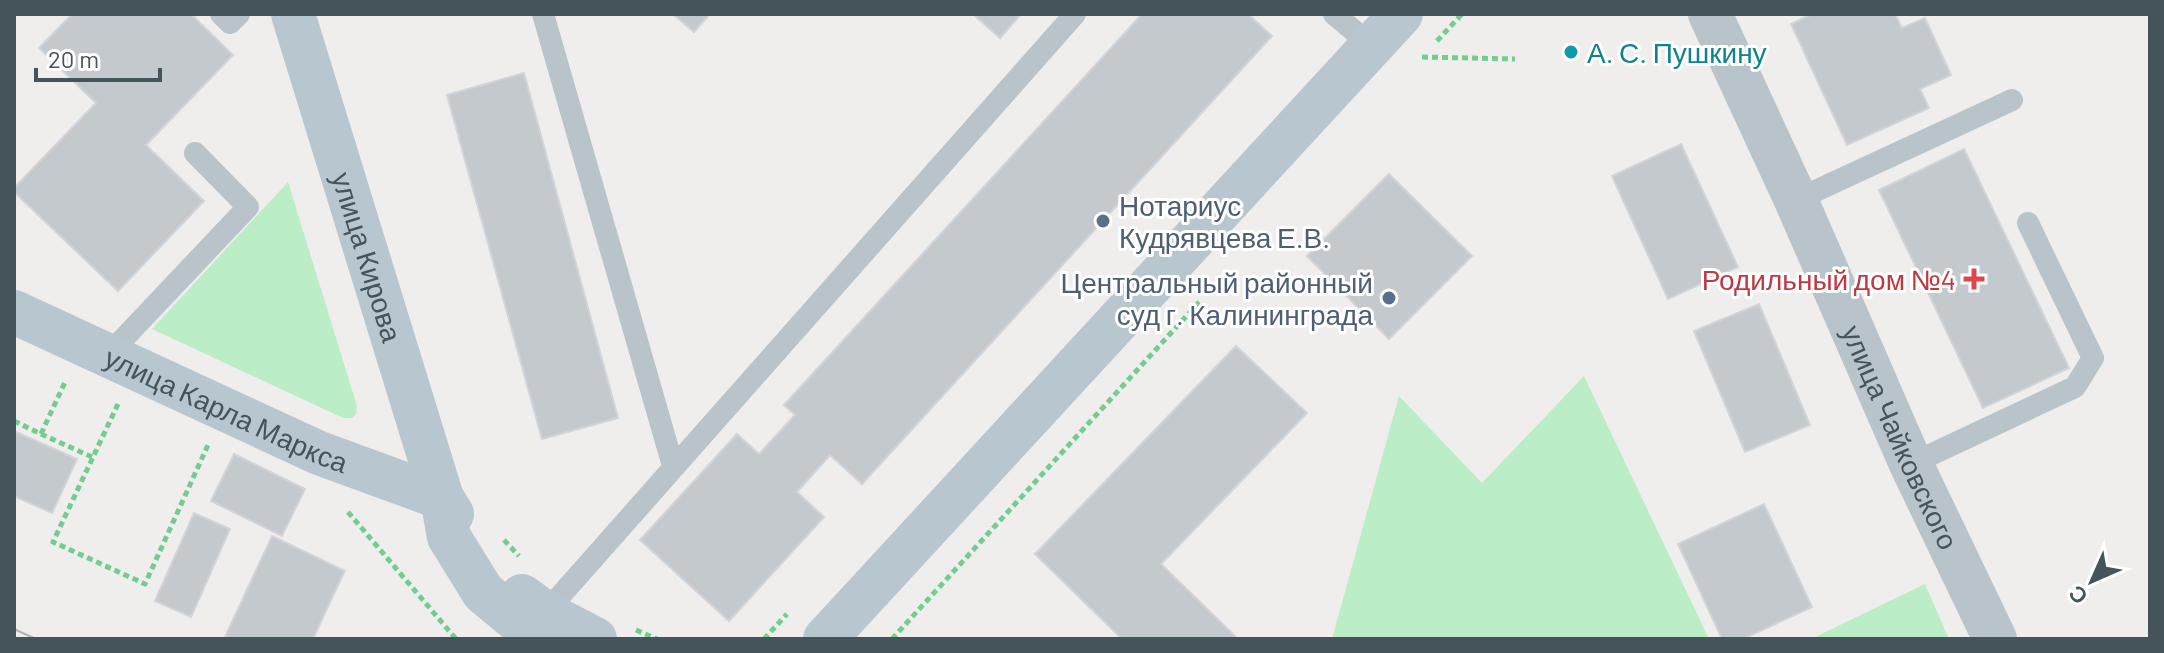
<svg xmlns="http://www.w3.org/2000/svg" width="2164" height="653" font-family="Barlow,sans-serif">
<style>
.green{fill:#bbeec6}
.building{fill:#c4c9cd;stroke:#d1d4d9;stroke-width:2}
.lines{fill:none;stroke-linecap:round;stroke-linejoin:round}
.path{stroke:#73cc92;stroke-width:5;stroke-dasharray:6 4;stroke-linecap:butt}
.service{stroke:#b8c4ca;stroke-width:22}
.tertiary{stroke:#b8c4ca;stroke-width:44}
.secondary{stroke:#b8c7cf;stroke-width:44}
.tram{stroke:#afb4b8;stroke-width:2}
.culture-dot{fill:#0f9aa8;stroke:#fff;stroke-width:3}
.service-dot{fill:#5c6f8a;stroke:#fff;stroke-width:3}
.health-dot{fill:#e0444e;stroke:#fff;stroke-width:3}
.labels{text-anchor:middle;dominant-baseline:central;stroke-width:6;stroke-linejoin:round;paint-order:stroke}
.culture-label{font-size:28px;fill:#0d838f;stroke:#fff;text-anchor:start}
.service-label{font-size:28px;fill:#4e5e75;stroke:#fff;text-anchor:start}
.street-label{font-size:28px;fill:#45545a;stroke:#fff}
.health-label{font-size:28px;fill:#be3a42;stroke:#fff;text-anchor:end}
</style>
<rect width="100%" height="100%" fill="#f0eded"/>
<path class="green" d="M288,182L357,406L356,414L352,418H343L152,329Z
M1584,376L1709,639H1332L1399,396L1482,483Z
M1925,584L1949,639H1811Z"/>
<path class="building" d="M72,14H191L233,55L146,145L204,201L118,291L14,192V188L96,103L39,48Z
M673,14H710L694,32Z
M973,14H1021L1000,38Z
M1142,14H1248L1272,36L862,484L830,455L797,492L824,517L729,621L640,540L737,434L759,454L795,415L784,405Z
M1812,14H1895L1902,28L1925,18L1951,75L1920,89L1929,108L1847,145L1791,24Z
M524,73L618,418L542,439L447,95Z
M1681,144L1738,267L1668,299L1612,176Z
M1964,149L2069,368L1983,408L1879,190Z
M1389,174L1472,256L1389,339L1307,256Z
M1759,304L1810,425L1745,452L1694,331Z
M1236,346L1307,413L1161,564L1238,639H1122L1035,554Z
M14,431L77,459L52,513L14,496Z
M234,454L305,489L282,536L211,501Z
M1764,504L1812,607L1743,639H1722L1678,544Z
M194,513L230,529L191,617L155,601Z
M272,536L345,571L338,585L313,639H224Z"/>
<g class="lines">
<path class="path" d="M1437,41L1462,14
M1422,57L1515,59
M118,404L53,542L145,584L208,445
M14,421L41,434L66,380
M41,434L92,457
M348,512L456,639
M504,540L519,556
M636,630L657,639
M764,639L787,614
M892,639L1201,300"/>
<path class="service" d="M221,14L230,23L239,14
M543,14L673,466
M1334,14L1372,46
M1796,200L2012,100
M108,355L248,207L195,153
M1911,464L2075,387L2093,358L2028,223
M545,613L1075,14"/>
<path class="tertiary" id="s1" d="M1710,14L1796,200L1911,464L1995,639"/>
<g class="secondary">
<path id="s2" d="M293,14L442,498L449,537L483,592L519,622L544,639"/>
<path id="s3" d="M14,312L319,453L442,498L452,514"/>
<path d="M522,596L545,613L595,639"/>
<path d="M825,639L1401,14"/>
</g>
<path class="tram" d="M14,629L36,639"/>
</g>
<circle class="culture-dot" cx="1571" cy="52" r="8"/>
<g class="service-dot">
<circle cx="1103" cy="221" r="8"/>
<circle cx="1389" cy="298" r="8"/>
</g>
<path class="health-dot" d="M1970 267h8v8h8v8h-8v8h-8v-8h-8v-8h8z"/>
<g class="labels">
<g class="culture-label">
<text x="1587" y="52">А. С. Пушкину</text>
</g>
<g class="service-label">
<text x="1119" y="205">Нотариус<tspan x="1119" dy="32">Кудрявцева Е.В.</tspan></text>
<text x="1373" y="282" text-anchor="end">Центральный районный<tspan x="1373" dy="32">суд г. Калининграда</tspan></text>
</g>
<g class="street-label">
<text stroke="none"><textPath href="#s2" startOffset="254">улица Кирова</textPath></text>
<text stroke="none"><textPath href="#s3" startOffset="234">улица Карла Маркса</textPath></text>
<text stroke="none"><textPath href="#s1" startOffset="464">улица Чайковского</textPath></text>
</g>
<g class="health-label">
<text x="1956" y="279">Родильный дом №4</text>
</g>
</g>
<rect width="2164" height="653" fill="none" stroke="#45545a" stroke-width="32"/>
<g transform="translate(2092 581) rotate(225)" stroke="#ffffff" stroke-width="6" paint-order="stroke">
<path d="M0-6L14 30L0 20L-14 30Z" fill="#45545a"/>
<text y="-12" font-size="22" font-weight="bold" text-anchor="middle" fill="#45545a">С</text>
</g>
<path d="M36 68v12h124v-12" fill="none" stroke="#45545a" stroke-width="4"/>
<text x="48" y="68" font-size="24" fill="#45545a" stroke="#ffffff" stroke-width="6" paint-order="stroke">20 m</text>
</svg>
